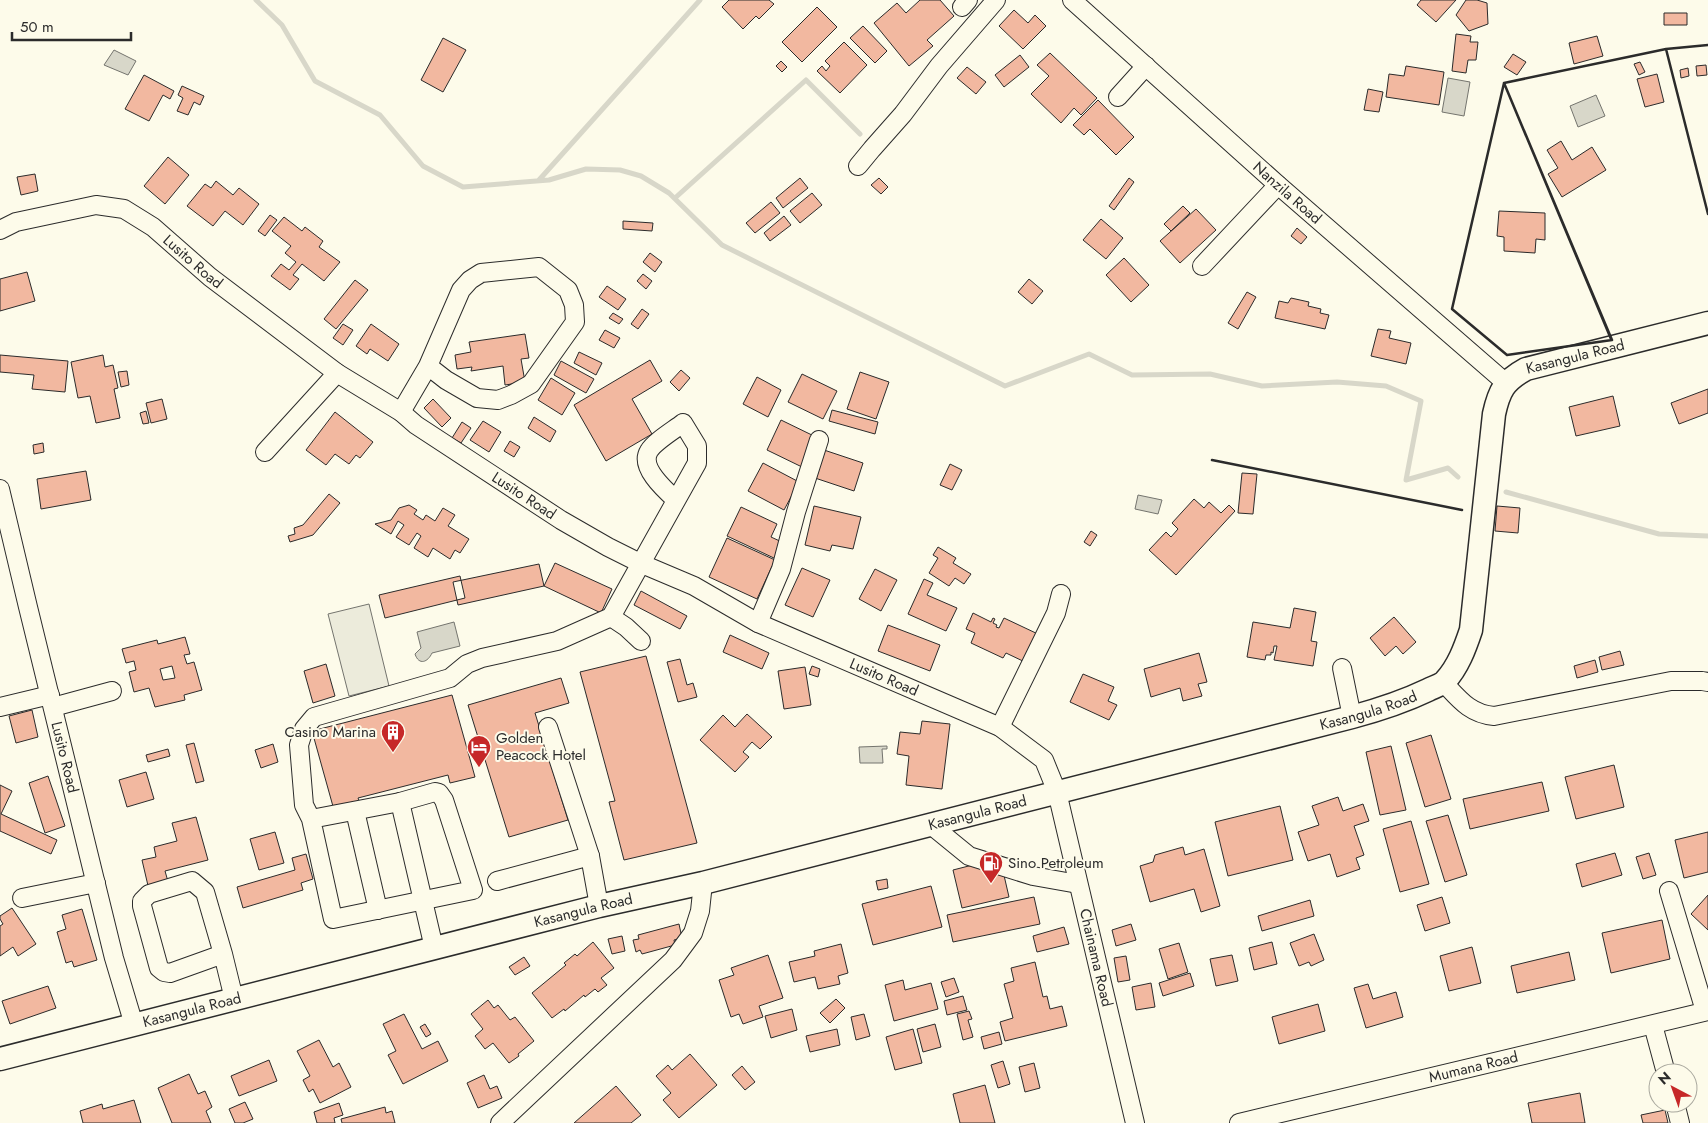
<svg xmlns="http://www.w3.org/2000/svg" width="1708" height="1123" font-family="Jost,sans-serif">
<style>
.green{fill:#ecebdb;stroke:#74746e}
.water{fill:#d8d7c9;stroke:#74746e}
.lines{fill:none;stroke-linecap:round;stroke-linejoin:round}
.stream{stroke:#d8d7c9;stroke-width:5}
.building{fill:#f2b8a0;stroke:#2b2b2b;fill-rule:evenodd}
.minor-casing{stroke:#2b2b2b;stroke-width:20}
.major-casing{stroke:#2b2b2b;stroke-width:25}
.minor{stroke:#fdfbea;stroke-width:18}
.major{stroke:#fdfbea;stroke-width:22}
.wall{stroke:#2b2b2b;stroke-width:2.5}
.labels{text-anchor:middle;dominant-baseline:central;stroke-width:4;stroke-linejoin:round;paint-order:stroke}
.street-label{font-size:15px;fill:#2b2b2b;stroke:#fdfbea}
.poi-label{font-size:15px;fill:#2b2b2b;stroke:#fdfbea;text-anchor:start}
</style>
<rect width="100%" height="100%" fill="#fdfbea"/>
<path class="green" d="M369,604L389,686L349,696L328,614Z"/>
<path class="water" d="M114,50L136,61L128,75L104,65Z
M1448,78L1470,82L1464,116L1442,112Z
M1596,95L1605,116L1578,127L1570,106Z
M1138,495L1162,500L1158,514L1135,509Z
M454,622L460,646L432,653C428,662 419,666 415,654L421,648L417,632Z
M887,746V749H882L883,763H860L859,747Z"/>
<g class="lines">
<path class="stream" d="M256,0L282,25L315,81L380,115L423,166L463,187L549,180L586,169L620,170L641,176L669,193L722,245L1005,386L1089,354L1132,375L1210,374L1262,386L1337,382L1386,386L1421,401L1406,480L1448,468L1458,477
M539,180L700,0
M675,198L806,80L860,134
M1506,492L1659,534L1708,536"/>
</g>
<path class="building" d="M729,0H769L774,4L759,19L756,16L743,29L722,7Z
M920,0H940L954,16L927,40L933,46L909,66L874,23L897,3L906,13Z
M1421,0H1456L1436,22L1417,5Z
M1466,0H1477L1487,3L1488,24L1469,31L1456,15Z
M817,7L837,27L802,62L782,42Z
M1014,10L1028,23L1035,15L1046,26L1023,49L999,26Z
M1664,13H1687V25H1664Z
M863,26L887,51L875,63L850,38Z
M1456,34L1471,36L1470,42H1478L1476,60H1468L1466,73L1452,71Z
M1597,36L1603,56L1574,64L1569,43Z
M443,38L466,50L443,92L421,80Z
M844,42L867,65L840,93L817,71L822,66L826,71L830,66L825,61Z
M1050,53L1097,98L1081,115L1074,108L1061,123L1031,94L1049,76L1037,65Z
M1513,54L1526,62L1517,75L1504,67Z
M1020,55L1029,67L1004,87L995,75Z
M781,61L787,67L782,72L776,66Z
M1640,62L1645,72L1639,75L1634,64Z
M1706,65L1707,75L1697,76L1696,66Z
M1406,66L1444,72L1439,105L1386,97L1389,74L1404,76Z
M967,67L986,82L976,94L957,78Z
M1688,68L1689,76L1681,78L1680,70Z
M1657,74L1664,102L1645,107L1637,79Z
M144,75L174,91L170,99L163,95L149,121L125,109Z
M182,86L204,96L200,105L194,102L188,115L177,111L183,98L178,95Z
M1368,89L1383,92L1379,112L1364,110Z
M1098,100L1134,137L1116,155L1090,129L1084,135L1073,125Z
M1561,141L1572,160L1592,147L1606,170L1562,197L1548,174L1558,168L1547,150Z
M168,157L189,175L165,204L144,186Z
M35,174L38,191L21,195L17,177Z
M800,178L808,188L783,208L776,198Z
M879,178L888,187L881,194L871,185Z
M1129,178L1134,182L1114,210L1109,206Z
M216,181L233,195L239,188L259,204L243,225L225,211L213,226L187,206L205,184L211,188Z
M812,193L822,205L800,223L790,211Z
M771,202L780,213L755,233L746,223Z
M1183,206L1190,213L1171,231L1164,224Z
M1196,209L1216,230L1180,263L1160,241Z
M1499,211L1545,213V240L1536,239L1535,253L1504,251V237L1497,236Z
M270,215L277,220L265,236L258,231Z
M784,216L791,225L770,241L764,233Z
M284,217L302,231L305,227L323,241L319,247L340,262L324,281L302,264L293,275L299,279L290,290L271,276L281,264L289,270L296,262L285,253L291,246L272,231Z
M1101,219L1123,238L1106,259L1083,240Z
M623,221L653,223L652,231L623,229Z
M1297,228L1307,237L1301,244L1291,236Z
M650,253L662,262L655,272L643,262Z
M1124,258L1149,285L1131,302L1106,275Z
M27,272L35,301L0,311V279Z
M643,274L652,281L646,289L637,281Z
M1029,279L1043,291L1032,304L1018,292Z
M355,280L368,290L336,329L324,319Z
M607,286L626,299L618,310L599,297Z
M1247,292L1256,297L1238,329L1228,323Z
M1291,298L1309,302L1308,306L1321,309L1320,313L1329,315L1325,329L1275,318L1279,301L1288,303Z
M642,309L649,314L638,329L631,324Z
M613,313L623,319L619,324L609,318Z
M343,324L353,330L343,345L333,338Z
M371,324L399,344L388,361L370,349L367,354L356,346Z
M1378,329L1391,331L1389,338L1411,343L1406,364L1371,356Z
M605,330L620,338L614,348L599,340Z
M525,334L529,358L521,359L525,382L505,385L503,366L471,371L472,367L457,369L455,355L471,352L469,342Z
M579,352L602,363L596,375L574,363Z
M0,355L68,361L65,392L32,389L34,375L0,372Z
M103,355L105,367L113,365L118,388L114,389L120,418L96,423L90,396L78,398L71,362Z
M650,360L662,381L632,399L652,434L606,461L574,405Z
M561,361L594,379L586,393L554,375Z
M681,370L690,378L679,391L670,382Z
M127,371L129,385L121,387L118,372Z
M860,372L889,382L876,419L847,409Z
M802,374L837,391L823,419L788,402Z
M757,377L781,390L768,417L743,404Z
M551,378L575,393L562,415L538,400Z
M1708,389V413L1679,424L1671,403Z
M1613,396L1620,426L1576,436L1569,407Z
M162,399L167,419L151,423L146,403Z
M433,399L451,418L442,427L424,408Z
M832,410L878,422L875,434L829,421Z
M146,411L149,423L143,424L140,413Z
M335,412L373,442L360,458L356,455L349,464L335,454L326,465L306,450Z
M534,417L556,431L550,442L528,428Z
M781,420L816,437L802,467L767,450Z
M483,421L501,432L489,452L470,440Z
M462,422L471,428L461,443L452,438Z
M510,441L520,447L514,457L504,451Z
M43,443L44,452L34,454L33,445Z
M821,449L863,463L854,491L812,477Z
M763,463L799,482L784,510L748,491Z
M950,464L962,470L952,490L940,485Z
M86,471L91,500L41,509L37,479Z
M1242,473L1257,474L1253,514L1238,513Z
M329,494L340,503L313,535L290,542L288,536L295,534L294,528L303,525Z
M1194,499L1204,508L1209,502L1221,513L1229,505L1235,511L1176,575L1149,550L1166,532L1171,537L1178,529L1172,523Z
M409,505L417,510L414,514L423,520L426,515L435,521L443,508L455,515L448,526L469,539L460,553L455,550L450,559L433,548L428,557L414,548L421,536L417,533L409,545L396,537L404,525L398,521L391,534L375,524L391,520L399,508Z
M814,506L861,517L853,549L832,545L830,551L805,545Z
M1497,506L1520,508L1518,533L1495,531Z
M741,507L777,524L771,537L784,543L776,559L727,536Z
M1091,531L1097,535L1090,546L1084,542Z
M727,538L775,560L757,599L709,577Z
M938,547L956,558L953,563L971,574L964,584L955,578L949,586L929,573L938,558L933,555Z
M555,563L612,589L601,613L544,586L458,605L453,582L539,564L544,586Z
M802,568L830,580L813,617L785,605Z
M875,569L897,580L881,611L859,599Z
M460,576L465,598L385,618L379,595Z
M924,579L933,583L927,595L957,608L946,631L908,614Z
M641,591L687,616L680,629L634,605Z
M1294,608L1316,612L1311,641L1317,642L1313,666L1274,660L1277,646H1274L1273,653L1271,652V655H1266L1265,660L1247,657L1253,622L1290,628Z
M973,613L991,622L993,618L995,619L993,623L997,625L996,627L999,628L1004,618L1040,635L1027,663L1006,653L1003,658L971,643L975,633L966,629Z
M1394,617L1416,642L1403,654L1396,646L1385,656L1370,638Z
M888,625L940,645L930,671L878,651Z
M730,635L769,653L762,669L723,652Z
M185,637L190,654L184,655L187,664L194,662L202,690L184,695L185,700L155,707L149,688L134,692L129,672L136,670L134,661L126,663L122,649L157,640L158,644ZM172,666L175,678L163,680L160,669Z
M1620,651L1624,665L1602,670L1599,657Z
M1199,653L1207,682L1198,684L1202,696L1183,701L1180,688L1151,697L1144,669Z
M646,656L697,843L624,860L609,802L615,801L580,672Z
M680,659L687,685L693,683L697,697L678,702L667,662Z
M1595,660L1598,672L1577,678L1574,666Z
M326,664L335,696L313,703L304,671Z
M812,666L820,669L818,677L809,674Z
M805,667L811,705L784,709L778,671Z
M1083,674L1114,687L1108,701L1117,705L1109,720L1070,702Z
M561,678L569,703L535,713L568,820L509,837L468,705Z
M452,695L475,777L450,783L448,775L358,798L360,803L334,810L312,731Z
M32,710L38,737L16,743L9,716Z
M747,714L772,737L760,749L752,742L743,752L749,757L735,772L700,740L723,715L735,727Z
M922,721L950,724L942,789L906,785L909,756L897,754L900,732L920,734Z
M1431,735L1451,799L1425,807L1406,743Z
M194,743L204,781L196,783L186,745Z
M273,744L278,762L261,768L255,750Z
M1391,746L1406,810L1380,815L1366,752Z
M168,749L170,756L148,762L146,755Z
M1614,765L1624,807L1576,819L1565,777Z
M146,772L154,799L127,807L119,780Z
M48,776L65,826L45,833L29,783Z
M1542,782L1549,811L1470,829L1463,799Z
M0,785L12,791L1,814L57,840L51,854L0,831Z
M1338,797L1343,811L1363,804L1369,821L1354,826L1364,855L1356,858L1360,869L1337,877L1330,854L1308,861L1298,832L1319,825L1312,806Z
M1280,806L1293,860L1228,876L1215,822Z
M1448,815L1467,875L1445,882L1426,821Z
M196,817L208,860L165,871L169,885L149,890L142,860L156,857L154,847L177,841L172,823Z
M1411,821L1429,884L1400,892L1383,829Z
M275,832L284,863L259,870L250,839Z
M1708,832V872L1684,878L1675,840Z
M1183,847L1185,855L1204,849L1220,906L1201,912L1194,889L1150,902L1140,866L1153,862L1155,855Z
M1615,853L1622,875L1582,887L1576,864Z
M1649,853L1656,875L1643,879L1636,857Z
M306,854L313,879L301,883L303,890L243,908L237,887L295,870L292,858Z
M1000,858L1009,897L962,908L953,870Z
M887,879L888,888L878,890L876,881Z
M931,886L942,927L873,945L862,904Z
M1708,895V930L1691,914Z
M1034,897L1040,924L953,942L947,915Z
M1442,897L1450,923L1425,931L1417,905Z
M1310,900L1314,916L1262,931L1258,916Z
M12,908L36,944L18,956L13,947L0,956V926L3,924L0,919V916Z
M82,909L97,960L74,967L72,961L66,963L57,932L66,929L62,915Z
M1662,920L1670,959L1611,973L1602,933Z
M679,924L682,938L674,940L675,945L642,954L640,950L636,952L633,940L639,939L638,935Z
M1131,924L1136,940L1116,946L1112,930Z
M1064,927L1069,944L1037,952L1033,936Z
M1314,934L1324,960L1311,966L1309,962L1299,966L1290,943Z
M622,936L625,951L612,954L608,939Z
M593,942L614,968L601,978L607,985L598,992L595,989L585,997L584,995L565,1011L564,1009L552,1018L532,993L566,965L564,963L575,954L577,956Z
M1272,942L1277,964L1254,970L1249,948Z
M1179,943L1188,972L1168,979L1159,949Z
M841,944L848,973L838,976L840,984L818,989L815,977L794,982L789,962L815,956L814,951Z
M1472,947L1481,983L1449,991L1440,956Z
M1569,952L1575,980L1517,993L1511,966Z
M768,955L783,998L759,1006L763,1017L743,1024L739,1014L731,1017L719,980L734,975L731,968Z
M1232,955L1238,981L1216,986L1210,959Z
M1126,956L1130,980L1118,982L1114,958Z
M524,957L530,966L515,975L509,967Z
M1035,962L1043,997L1047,996L1050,1009L1062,1006L1067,1026L1005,1041L1000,1022L1013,1018L1004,984L1014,981L1011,968Z
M1190,973L1194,986L1163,996L1159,983Z
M954,978L959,992L946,997L941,982Z
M903,980L905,990L931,983L938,1009L894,1021L885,985Z
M1151,983L1155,1007L1136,1010L1132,987Z
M1368,984L1373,999L1396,992L1403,1017L1366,1028L1354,988Z
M48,986L56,1008L10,1024L2,1001Z
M963,996L967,1010L947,1015L944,1001Z
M836,999L845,1008L830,1023L820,1013Z
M488,1000L494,1008L498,1005L510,1020L515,1017L534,1041L518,1054L519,1056L509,1063L493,1043L485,1049L475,1036L483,1029L471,1014Z
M1318,1004L1325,1031L1279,1044L1272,1017Z
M792,1009L797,1030L771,1038L765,1016Z
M969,1011L972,1019L968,1020L973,1037L963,1040L957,1014Z
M404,1014L422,1049L438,1041L448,1061L403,1084L388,1055L396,1051L383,1024Z
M864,1014L870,1036L856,1040L851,1017Z
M425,1024L431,1034L426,1037L420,1027Z
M935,1024L941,1047L923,1052L917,1029Z
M837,1029L840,1045L810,1052L806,1036Z
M913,1029L922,1063L895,1070L886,1037Z
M999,1032L1002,1044L984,1049L981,1037Z
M319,1040L333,1067L339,1063L351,1087L320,1103L313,1089L309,1092L303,1080L310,1076L297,1051Z
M690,1054L717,1085L679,1118L663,1100L671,1093L656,1076L668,1065L672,1070Z
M269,1060L277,1081L239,1096L231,1076Z
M1003,1061L1010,1084L998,1088L991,1065Z
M1034,1063L1040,1088L1025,1092L1019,1067Z
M742,1066L755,1082L745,1090L732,1075Z
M189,1074L198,1094L205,1091L212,1107L206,1111L211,1123H172L158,1088Z
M484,1075L490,1089L497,1086L502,1098L478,1108L467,1083Z
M985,1085L995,1123H960L953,1094Z
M616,1086L641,1115L631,1123H574Z
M1580,1093L1585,1123H1532L1528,1103Z
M134,1100L141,1123H83L80,1111L102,1104L103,1109Z
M245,1102L253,1119L243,1123H235L229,1109Z
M339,1103L343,1115L334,1118L335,1123H317L314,1112Z
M385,1107L386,1113L392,1111L395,1123H342L341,1119Z
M1665,1110L1668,1123H1643L1641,1115Z"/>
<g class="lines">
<g class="minor-casing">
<g id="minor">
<path id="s1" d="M1072,0L1278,185L1506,383"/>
<path d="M962,7L968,0"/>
<path d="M1118,97L1146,66"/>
<path d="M858,166L872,149L903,114L939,66L996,0"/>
<path id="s2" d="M0,230L16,222L96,205L124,209L153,227L210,277L337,373L401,412L416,425L561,520L608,547L642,564L694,586L758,623L1000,727L1044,760L1057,792L1135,1123"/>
<path d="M1202,266L1278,185"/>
<path d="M401,412L428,366L461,290L470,280L481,273L539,267L568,290L574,305L575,322L531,384L511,395L498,400L477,398L446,380L428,366"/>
<path d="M265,452L337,373"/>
<path id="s3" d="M0,489L28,607L114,958L134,1025"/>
<path d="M611,617L626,627L641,641"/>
<path d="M758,623L781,569L796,512L819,440"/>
<path d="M1342,668L1352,717"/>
<path d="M1444,683C1459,699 1470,714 1494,716L1671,681H1702L1708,682"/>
<path d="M0,707L50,695"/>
<path d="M53,707L112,691"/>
<path d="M548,727L590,856L599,906"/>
<path d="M1000,727L1056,613L1061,594"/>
<path d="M400,802L434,948"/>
<path d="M355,811L378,910"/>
<path d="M311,819L333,919L473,890L444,800L439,793L435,792L400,802L311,819L304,805L299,745L304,729L314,717L450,678L467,664L482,658L557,641L611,617L697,463V446L683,423C674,430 654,442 649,451C639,467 665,490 676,500"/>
<path d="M931,825L969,856L1033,876L1078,884"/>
<path d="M497,881L590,856"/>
<path d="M1669,891L1705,1011"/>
<path d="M22,898L96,883"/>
<path d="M223,954L170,973L164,972L159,968L142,906V901L149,894L192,881L205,892L223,954L234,999"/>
<path d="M1653,1025L1666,1073"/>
<path d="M1675,1103L1680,1123"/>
<path d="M500,1123L673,960L693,933L700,911L703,883"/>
<path id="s4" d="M1239,1123L1708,1011"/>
</g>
</g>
<g class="major-casing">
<g id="major">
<path id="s5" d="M0,1059L599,906L703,883L1352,717C1378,710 1403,702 1428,690C1434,687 1441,685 1445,681C1458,667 1465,648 1471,630L1494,414C1499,391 1504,381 1526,369L1708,323"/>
</g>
</g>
<use href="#minor" class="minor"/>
<use href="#major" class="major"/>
<path class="wall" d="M1666,49L1708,45
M1504,83L1612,340L1507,355L1452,309Z
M1611,339L1504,83L1666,49L1708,214
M1212,460L1462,510"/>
</g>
<defs>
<g id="building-pin" transform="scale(1.25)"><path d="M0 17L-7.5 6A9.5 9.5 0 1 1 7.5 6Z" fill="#c62828" stroke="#fdfbea"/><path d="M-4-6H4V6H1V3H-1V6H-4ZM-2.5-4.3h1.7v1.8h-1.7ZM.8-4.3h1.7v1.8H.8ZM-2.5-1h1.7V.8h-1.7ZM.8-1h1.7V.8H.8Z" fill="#fff"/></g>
<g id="hotel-pin" transform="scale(1.25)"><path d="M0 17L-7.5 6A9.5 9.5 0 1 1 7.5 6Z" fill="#c62828" stroke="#fdfbea"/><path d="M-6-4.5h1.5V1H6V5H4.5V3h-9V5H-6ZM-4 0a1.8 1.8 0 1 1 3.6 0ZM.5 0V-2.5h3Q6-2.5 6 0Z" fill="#fff"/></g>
<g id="fuel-pin" transform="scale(1.25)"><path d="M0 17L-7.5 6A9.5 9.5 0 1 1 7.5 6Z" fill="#c62828" stroke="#fdfbea"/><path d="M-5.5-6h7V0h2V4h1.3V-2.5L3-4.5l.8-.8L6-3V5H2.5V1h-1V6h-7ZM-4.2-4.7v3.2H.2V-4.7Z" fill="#fff"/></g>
</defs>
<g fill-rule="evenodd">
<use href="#building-pin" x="393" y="732"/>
<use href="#hotel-pin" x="479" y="747"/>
<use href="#fuel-pin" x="991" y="863"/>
</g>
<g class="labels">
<g class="street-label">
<text stroke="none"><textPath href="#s1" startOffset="289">Nanzila Road</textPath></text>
<text stroke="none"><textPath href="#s2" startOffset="215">Lusito Road</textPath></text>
<text stroke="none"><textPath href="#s5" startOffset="1878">Kasangula Road</textPath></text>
<text stroke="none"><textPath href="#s2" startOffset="621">Lusito Road</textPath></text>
<text stroke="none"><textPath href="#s2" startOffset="1025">Lusito Road</textPath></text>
<text stroke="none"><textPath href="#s5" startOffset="1412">Kasangula Road</textPath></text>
<text stroke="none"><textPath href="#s3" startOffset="276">Lusito Road</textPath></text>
<text stroke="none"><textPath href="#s5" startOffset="1008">Kasangula Road</textPath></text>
<text stroke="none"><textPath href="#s5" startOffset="602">Kasangula Road</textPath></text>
<text stroke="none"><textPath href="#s2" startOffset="1411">Chainama Road</textPath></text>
<text stroke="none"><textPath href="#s5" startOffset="198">Kasangula Road</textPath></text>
<text stroke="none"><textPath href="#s4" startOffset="241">Mumana Road</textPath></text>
</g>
<g class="poi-label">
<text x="376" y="732" text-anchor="end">Casino Marina</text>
<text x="496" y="738">Golden<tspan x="496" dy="17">Peacock Hotel</tspan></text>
<text x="1008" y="863">Sino Petroleum</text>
</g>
</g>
<g transform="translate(1673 1088) rotate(319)"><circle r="24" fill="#fdfbea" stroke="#a9a89e"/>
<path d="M0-4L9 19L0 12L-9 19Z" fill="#c62828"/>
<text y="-8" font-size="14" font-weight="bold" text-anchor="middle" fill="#2b2b2b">N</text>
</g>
<path d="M12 32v8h119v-8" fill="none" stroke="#2b2b2b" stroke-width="2.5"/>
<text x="20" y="32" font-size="15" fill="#2b2b2b" stroke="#fdfbea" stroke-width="4" paint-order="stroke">50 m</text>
</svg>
